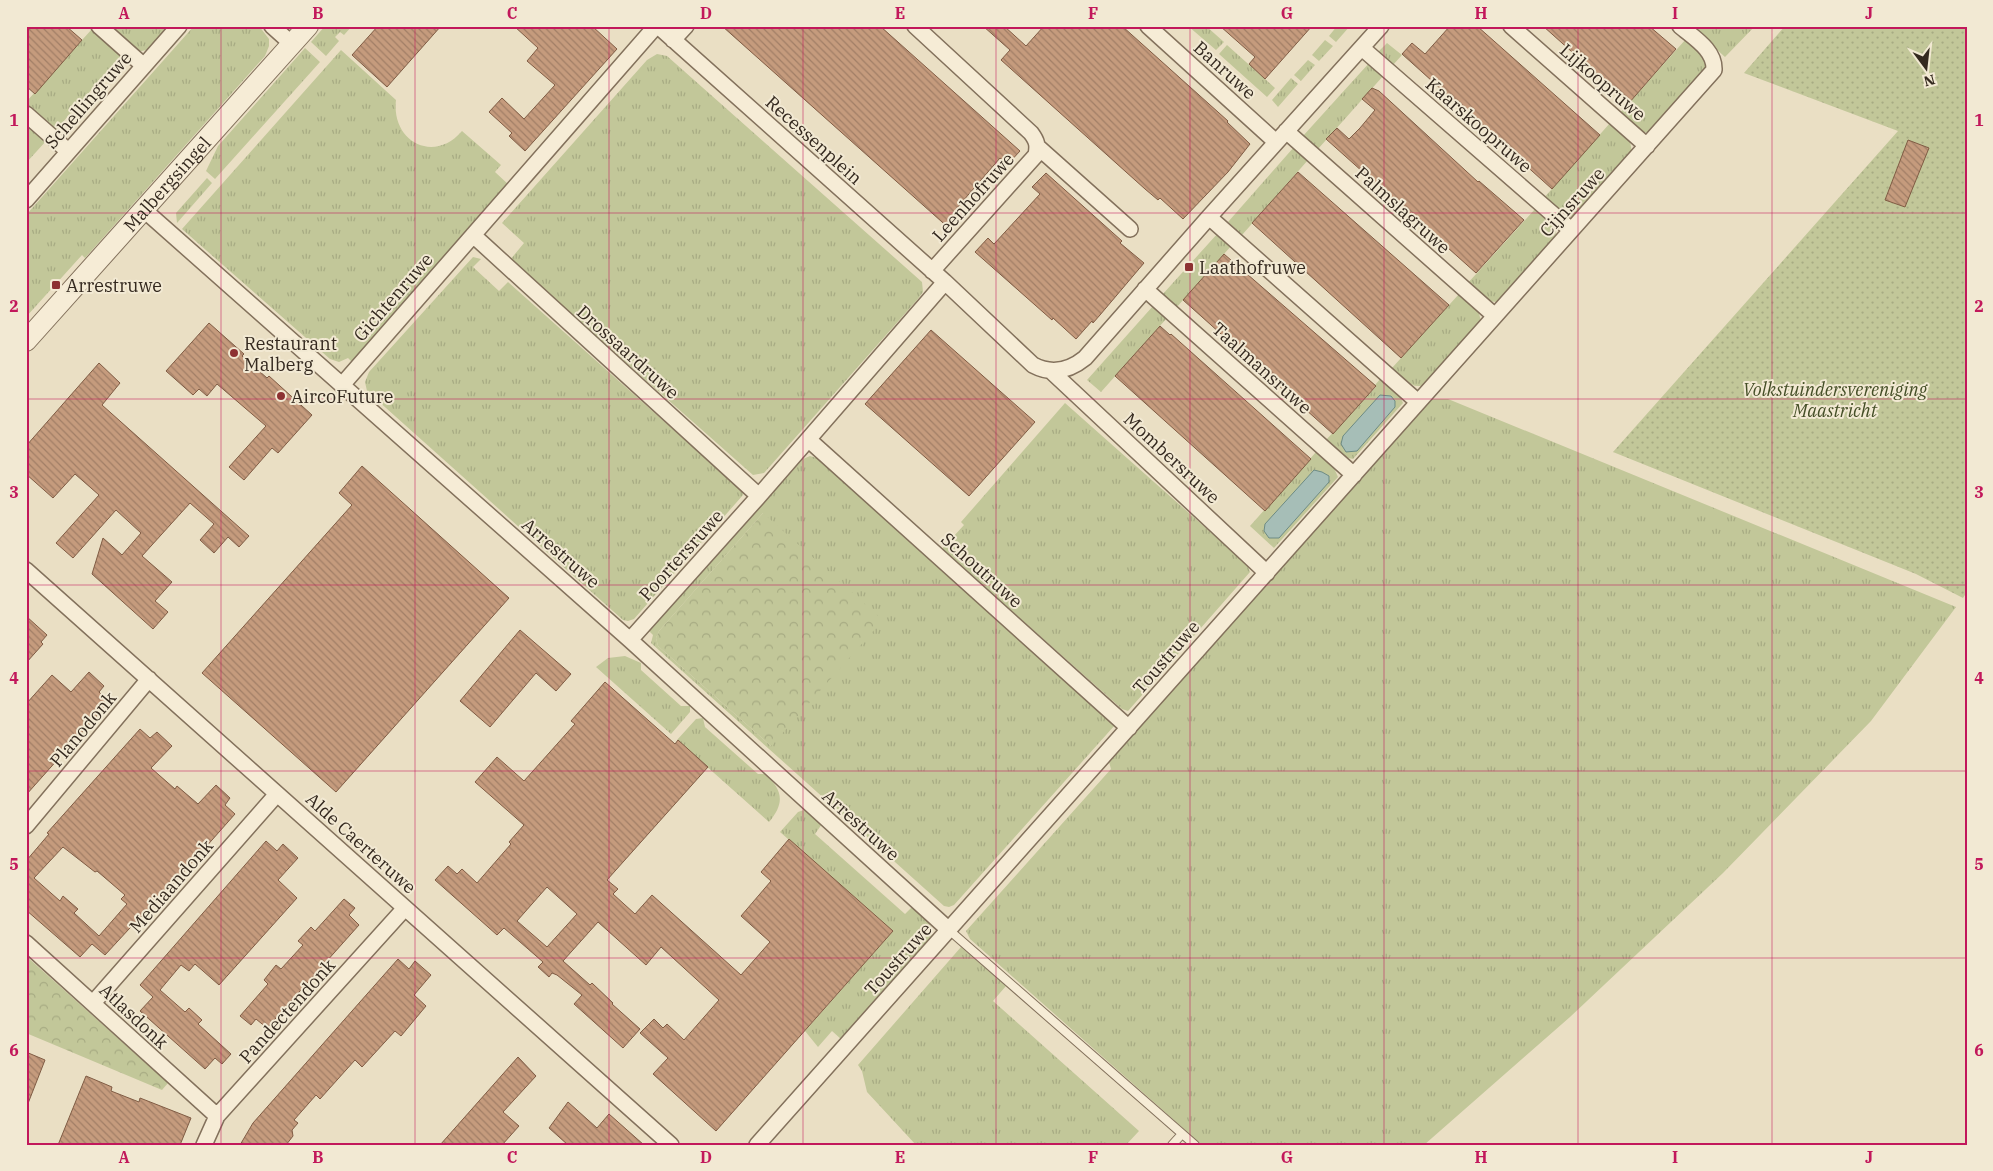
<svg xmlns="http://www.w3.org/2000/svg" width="1993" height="1171" font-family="'IBM Plex Serif',serif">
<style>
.grass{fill:url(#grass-tufts);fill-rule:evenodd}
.forest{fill:url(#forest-crowns)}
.garden{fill:url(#garden-dots)}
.water{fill:#a6beb7;stroke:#6d8b84}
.building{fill:url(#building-back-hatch);stroke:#805c44;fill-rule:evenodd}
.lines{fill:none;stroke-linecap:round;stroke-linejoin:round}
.service-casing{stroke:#83715c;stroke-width:10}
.minor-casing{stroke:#83715c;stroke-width:18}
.tertiary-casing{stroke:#83715c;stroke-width:22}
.service{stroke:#f6ecd6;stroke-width:8}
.minor{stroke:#f6ecd6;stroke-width:15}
.tertiary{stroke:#f6ecd6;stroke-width:20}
.grid{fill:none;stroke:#c2185b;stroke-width:1;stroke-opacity:0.55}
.poi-dot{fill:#8d3132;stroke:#f2e9d3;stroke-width:2}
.labels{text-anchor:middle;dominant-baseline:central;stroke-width:4;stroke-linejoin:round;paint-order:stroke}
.street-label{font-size:18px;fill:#34291f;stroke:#f2e9d3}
.poi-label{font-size:18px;fill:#34291f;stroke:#f2e9d3;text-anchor:start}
.park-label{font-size:18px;font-style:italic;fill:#454f27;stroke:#f2e9d3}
.neatline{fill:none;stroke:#c2185b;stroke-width:2}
.grid-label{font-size:16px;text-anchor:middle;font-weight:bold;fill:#c2185b}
</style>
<defs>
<pattern id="grass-tufts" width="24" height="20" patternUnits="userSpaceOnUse" patternTransform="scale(1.25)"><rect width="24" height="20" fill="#c2c799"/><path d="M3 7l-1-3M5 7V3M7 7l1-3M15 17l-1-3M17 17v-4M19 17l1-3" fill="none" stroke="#a7ab83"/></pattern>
<pattern id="forest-crowns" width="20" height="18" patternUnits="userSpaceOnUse" patternTransform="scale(1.25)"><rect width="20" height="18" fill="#c2c799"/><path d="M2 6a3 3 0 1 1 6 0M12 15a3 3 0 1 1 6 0" fill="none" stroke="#a7ab83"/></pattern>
<pattern id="garden-dots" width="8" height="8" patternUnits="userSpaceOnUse" patternTransform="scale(1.25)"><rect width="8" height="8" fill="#c2c799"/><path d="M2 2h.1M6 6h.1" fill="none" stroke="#a7ab83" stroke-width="1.8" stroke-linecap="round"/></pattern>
<pattern id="building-back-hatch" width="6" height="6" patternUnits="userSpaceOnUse" patternTransform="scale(1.25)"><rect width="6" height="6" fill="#c59b7d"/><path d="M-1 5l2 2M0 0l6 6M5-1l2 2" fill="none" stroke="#a17e66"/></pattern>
</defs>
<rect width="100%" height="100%" fill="#eadfc4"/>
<path class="grass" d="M108,26H170C161,36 152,53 137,51Z
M194,26H259L269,39V46L265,56L85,258L82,255L26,317V215Z
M325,26H352L344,35L340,32L335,37L339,41L326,56L311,42Z
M1188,26H1206L1224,42L1216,50Z
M1337,26H1350L1336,42L1329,36Z
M1691,26H1755L1725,57Z
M92,29L122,55L55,131L26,105V102Z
M1686,39L1704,55L1708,66L1652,131L1642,133L1619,114Z
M1325,40L1333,46L1319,61L1312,55Z
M1387,43L1402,55L1393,65L1378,52Z
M1227,45L1275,88L1267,97L1219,54Z
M305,48L320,62L215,179L206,171L218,146Z
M341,50L396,100C391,142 434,164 462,131L501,165L495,172L509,185L352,362L348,358L339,362L330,359L182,229Z
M657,54L667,56L922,282L923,292L917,300L764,473L753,475L510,260L524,243L502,223L647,60Z
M1308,60L1315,65L1301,81L1294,75Z
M1370,62L1384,75L1318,149L1303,136Z
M1291,78L1298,84L1278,107L1272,100Z
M1610,123L1630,141L1632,153L1574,217L1566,218L1543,199Z
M26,124L47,140L26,163Z
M1294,147L1308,160L1242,235L1228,222Z
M207,178L212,183L177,223L176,213Z
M1535,209L1555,227L1556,237L1497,302L1486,301L1467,284Z
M1218,233L1232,245L1176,308L1162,295Z
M473,257L481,259L473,267L499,291L508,282L743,492V495L634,619L628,621L623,620L367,391L365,382L369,372Z
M1459,294L1478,310L1481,321L1425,385C1411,390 1402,377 1392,368Z
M1153,306L1167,318L1101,392L1087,380Z
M1381,378L1399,394L1403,403L1353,459L1344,457L1325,441L1376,387L1375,385Z
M1434,399H1448L1956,607L1871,721L1723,873L1570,1017L1424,1145H1202L970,939L966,931L1111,769L1109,762L1430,400Z
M1065,403L1243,561L1248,566L1250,572L1128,711L1122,709L942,549L964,525L961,522Z
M1316,452L1333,466L1338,477L1274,548L1250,526Z
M810,456L820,459L1115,725L954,905L949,907L944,906L651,643L653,635L649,631L803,459ZM763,513L771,746L658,646L656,638L659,631Z
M625,656L641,663V670L681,706H690V712L671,734L596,667L608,658Z
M703,718L705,727L758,774H765C783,790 785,803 769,822L677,740L696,719Z
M804,810L822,824L815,834L905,914L914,905C924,916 937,925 930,942L842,1040L832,1031L818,1047L805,1031L893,931L780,832L798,812Z
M961,947L1006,986L993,1001L1139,1131L1126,1145H916L867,1092L862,1071L858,1065Z"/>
<path class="forest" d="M763,513L883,620L771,746L658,646L656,638L659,631Z
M26,956L168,1083L162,1090L26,1033Z"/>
<path class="garden" d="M1785,26H1967V592L1963,598L1916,574L1613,452L1898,131L1744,73Z"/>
<path class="water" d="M1380,395L1391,396L1395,401V407L1357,451L1346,452L1341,444L1343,436Z
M1314,470L1322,472L1329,476V482L1279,538H1269L1264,531L1265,524Z"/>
<path class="building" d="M26,26H66L82,40L35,94L26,86Z
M378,26H441L387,87L352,55Z
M514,26H592L617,49L525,151L509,136L512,133L489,112L502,98L524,119L555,85L527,61L538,48Z
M722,26H880L1020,151L1008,164L1000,158L956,209L963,216L951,230Z
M983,26H1004L1026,46L1044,26H1122L1228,121L1227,122L1250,144L1228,172L1183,219L1160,198L1158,200L1145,189L1001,60L1010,50Z
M1220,26H1312L1265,79L1249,64L1255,57Z
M1450,26H1477L1600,135L1552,189L1402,54L1412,43L1425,54Z
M1543,26H1649L1676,49L1629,103Z
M1372,88L1379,91L1478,182L1479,181L1524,220L1476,273L1326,139L1337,128L1349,139L1360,128L1375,110L1362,99Z
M1908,140L1929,148L1905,207L1885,200Z
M1298,172L1449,305L1401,358L1252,223Z
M1046,173L1122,241L1120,243L1144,263L1100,315L1093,323L1092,321L1076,339L1053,318L1052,320L975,252L988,238L994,244L1040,194L1032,187Z
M1224,254L1376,386L1333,434L1183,300Z
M209,323L244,354L242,356L267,378L269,376L312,415L278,453L272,448L244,480L229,467L266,426L217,384L207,396L199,389L193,395L166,371Z
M1160,326L1170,335L1171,334L1311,459L1265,511L1115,376Z
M931,330L1035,422L969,496L865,404Z
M99,363L120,383L102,405L249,536L239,547L228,537L214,553L200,540L214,524L190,503L142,556L172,582L155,601L168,612L153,629L92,574L103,538L122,555L141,533L116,510L73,558L56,543L99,495L75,474L53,498L26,474V446Z
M362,466L509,598L336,792L202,673L352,505L339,493Z
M26,616L47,635L41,642L43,644L26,663Z
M520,630L571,674L556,691L536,673L490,727L460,701Z
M89,672L104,686L99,692L109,702L26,795V704L52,675L71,692Z
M605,682L675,744L678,740L708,767L607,880L618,889L613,894L635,914L652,895L741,975L770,942L741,916L771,881L761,872L789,839L893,931L716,1131L653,1074L668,1058L640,1033L654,1019L663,1028L667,1024L684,1040L719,1000L661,947L646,965L598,922L563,961L590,985L592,983L613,1003L612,1004L640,1029L623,1048L574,1004L582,995L557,975L552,973L549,977L538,967L543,962L504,928L497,935L435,880L448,866L457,874L462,869L477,883L511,844L509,842L524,825L475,782L497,757L524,781L575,724L571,721ZM547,887L577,914L547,947L517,921Z
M140,729L150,738L157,732L172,746L151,768L175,789L177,786L198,804L216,785L230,798L225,805L235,814L143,918L141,916L105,955L92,944L80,957L26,910V861L49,834L47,833ZM63,847L95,872L97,871L125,895L121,899L127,904L99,936L74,913L78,909L63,896L60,901L34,878Z
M266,841L277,851L283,844L298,858L278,880L297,898L219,985L195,964L189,971L181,965L160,990L185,1012L189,1008L202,1020L198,1024L231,1054L222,1064L215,1058L205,1069L140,1011L153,997L140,985Z
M344,899L355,908L349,915L359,925L267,1028L256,1019L251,1025L240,1016L268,984L264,980L276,965L281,969L303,945L298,941L311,927L315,931Z
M398,959L409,969L415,961L431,975L414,995L426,1006L401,1036L395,1031L362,1067L355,1060L320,1099L316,1095L294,1120L298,1123L292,1130L293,1136L286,1145H240L253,1123Z
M26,1052L45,1060L27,1106H26Z
M518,1057L536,1076L503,1112L519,1126L502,1145H440Z
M86,1076L112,1087L111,1091L139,1102L140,1098L191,1118L180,1145H58Z
M568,1102L597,1128L609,1114L644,1145H568L549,1128Z"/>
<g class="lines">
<g class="service-casing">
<path id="service" d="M949,930L1195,1145
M1172,1145L1182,1134"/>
</g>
<g class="minor-casing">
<path id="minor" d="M99,26L144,66
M272,26L292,44
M658,26L945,282L1033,365C1052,375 1069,371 1085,358L1209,217L1381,26
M915,26L1031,133C1037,141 1038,145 1036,155L932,271
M1148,26L1276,142
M1511,26L1647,146
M673,40L686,26
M1362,48L1571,230
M26,114L68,151
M1286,131L1495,316
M1038,147L1130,229
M26,200L179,26
M143,209L630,640L949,930
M1209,217L1418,402
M473,235L759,496
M1145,289L1354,475
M1051,371L1267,573
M342,385L656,26
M809,440L1129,728
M26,570L671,1145
M630,640L759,496L945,282
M26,826L149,679
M26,943L217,1116
M93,1003L277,794
M204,1145L217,1116L405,908
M757,1145L1714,70C1715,50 1694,38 1680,26"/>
</g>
<g class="tertiary-casing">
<g id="tertiary">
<path id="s1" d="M26,341L308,26"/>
</g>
</g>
<use href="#service" class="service"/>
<use href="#minor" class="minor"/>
<use href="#tertiary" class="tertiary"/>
</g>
<path class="grid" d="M221,26V1145M415,26V1145M609,26V1145M803,26V1145M996,26V1145M1190,26V1145M1384,26V1145M1578,26V1145M1772,26V1145M26,213H1967M26,399H1967M26,585H1967M26,771H1967M26,958H1967"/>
<g class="poi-dot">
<rect x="1184" y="262" width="10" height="10" rx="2.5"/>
<rect x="51" y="280" width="10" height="10" rx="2.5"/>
<circle cx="234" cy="353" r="5"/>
<circle cx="281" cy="396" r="5"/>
</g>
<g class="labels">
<g class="street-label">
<text transform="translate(1225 70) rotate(42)">Banruwe</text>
<text transform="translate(1603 82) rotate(41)">Lijkoopruwe</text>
<text transform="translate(88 100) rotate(-49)">Schellingruwe</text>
<text transform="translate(1479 125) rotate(41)">Kaarskoopruwe</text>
<text transform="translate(814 140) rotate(42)">Recessenplein</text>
<text stroke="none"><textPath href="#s1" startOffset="211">Malbergsingel</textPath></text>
<text transform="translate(973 197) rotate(-48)">Leenhofruwe</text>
<text transform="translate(1572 202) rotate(-48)">Cijnsruwe</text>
<text transform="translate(1403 210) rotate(42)">Palmslagruwe</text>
<text transform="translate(393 297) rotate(-49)">Gichtenruwe</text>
<text transform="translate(628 352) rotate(42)">Drossaardruwe</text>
<text transform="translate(1262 368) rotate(42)">Taalmansruwe</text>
<text transform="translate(1172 458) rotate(43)">Mombersruwe</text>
<text transform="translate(561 553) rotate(41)">Arrestruwe</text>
<text transform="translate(681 555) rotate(-48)">Poortersruwe</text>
<text transform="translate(982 570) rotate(42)">Schoutruwe</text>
<text transform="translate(1166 657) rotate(-49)">Toustruwe</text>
<text transform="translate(83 729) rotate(-50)">Planodonk</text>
<text transform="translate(861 825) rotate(42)">Arrestruwe</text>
<text transform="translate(361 843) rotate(42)">Alde Caerteruwe</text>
<text transform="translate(171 886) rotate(-49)">Mediaandonk</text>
<text transform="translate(898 959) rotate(-48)">Toustruwe</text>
<text transform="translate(287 1011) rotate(-48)">Pandectendonk</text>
<text transform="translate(134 1016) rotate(43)">Atlasdonk</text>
</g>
<g class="poi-label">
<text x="1199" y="267">Laathofruwe</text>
<text x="66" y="285">Arrestruwe</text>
<text x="244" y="343">Restaurant<tspan x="244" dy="21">Malberg</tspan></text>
<text x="291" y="396">AircoFuture</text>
</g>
<g class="park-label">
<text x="1835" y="389">Volkstuindersvereniging<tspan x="1835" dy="21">Maastricht</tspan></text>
</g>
</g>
<rect width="1993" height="1171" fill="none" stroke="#f2e9d3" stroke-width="55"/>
<g transform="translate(1926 68) rotate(165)" stroke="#f2e9d3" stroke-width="4" paint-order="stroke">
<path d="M0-4L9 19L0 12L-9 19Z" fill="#34291f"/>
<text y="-8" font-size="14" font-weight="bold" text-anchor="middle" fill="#34291f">N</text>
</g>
<rect x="28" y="28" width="1938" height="1116" class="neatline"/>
<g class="grid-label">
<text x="124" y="19">A</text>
<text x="318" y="19">B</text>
<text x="512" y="19">C</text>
<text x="706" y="19">D</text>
<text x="900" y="19">E</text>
<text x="1093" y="19">F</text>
<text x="1287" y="19">G</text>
<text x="1481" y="19">H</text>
<text x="1675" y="19">I</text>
<text x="1869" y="19">J</text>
<text x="14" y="126">1</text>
<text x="1979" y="126">1</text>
<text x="14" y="312">2</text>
<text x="1979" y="312">2</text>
<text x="14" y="498">3</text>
<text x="1979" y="498">3</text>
<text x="14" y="684">4</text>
<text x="1979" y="684">4</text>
<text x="14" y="870">5</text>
<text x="1979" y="870">5</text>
<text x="14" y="1056">6</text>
<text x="1979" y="1056">6</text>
<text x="124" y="1163">A</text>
<text x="318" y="1163">B</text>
<text x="512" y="1163">C</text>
<text x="706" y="1163">D</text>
<text x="900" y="1163">E</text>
<text x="1093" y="1163">F</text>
<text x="1287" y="1163">G</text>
<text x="1481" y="1163">H</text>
<text x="1675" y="1163">I</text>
<text x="1869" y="1163">J</text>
</g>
</svg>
